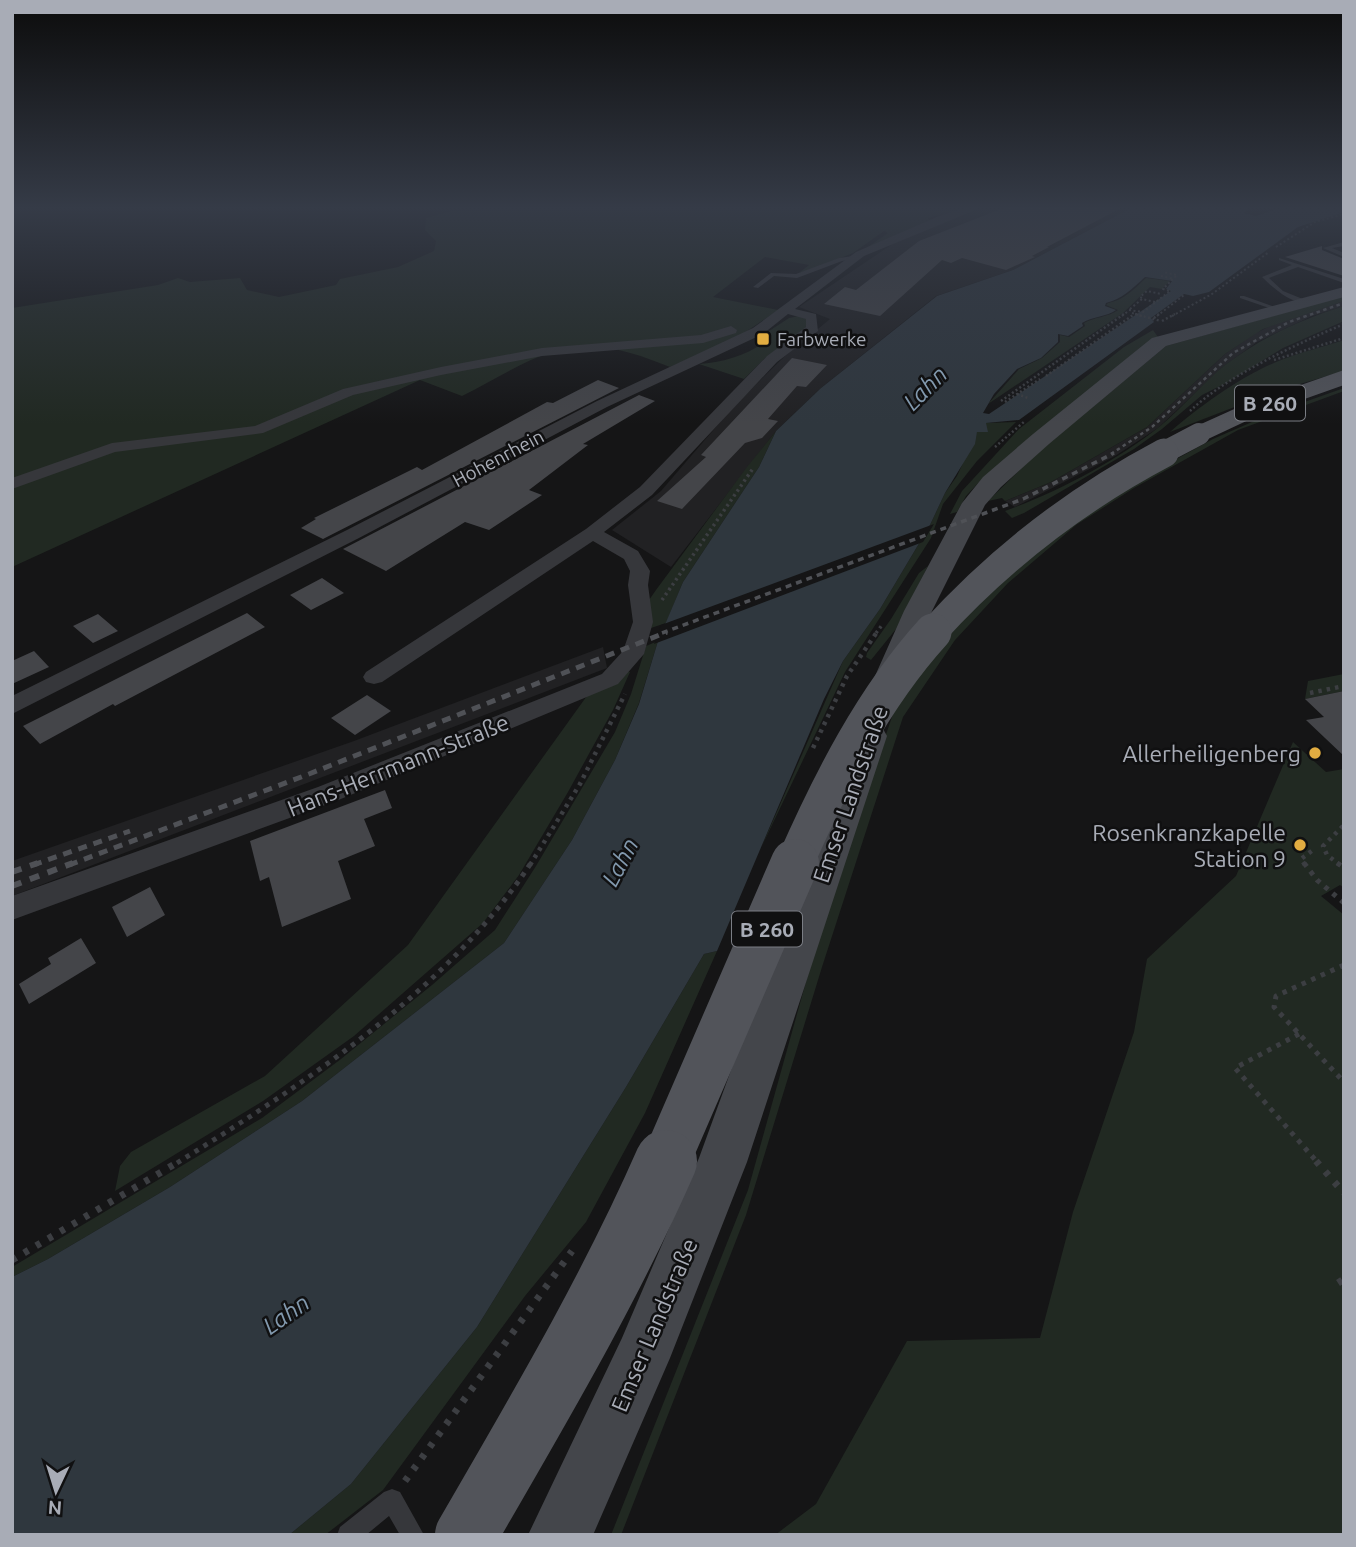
<svg xmlns="http://www.w3.org/2000/svg" width="1356" height="1547" font-family="Ubuntu,sans-serif">
<style>
.built{fill:#212123}
.green{fill:#212922}
.water{fill:#2f373e;fill-rule:evenodd}
.pier{fill:#151516}
.building{fill:#444549}
.lines{fill:none;stroke-linecap:round;stroke-linejoin:round}
.path-far5{stroke:#3c3e42;stroke-width:2;stroke-dasharray:2 2.5;stroke-linecap:butt}
.path-far4{stroke:#3c3e42;stroke-width:2.5;stroke-dasharray:2 2.5;stroke-linecap:butt}
.path-far3{stroke:#3c3e42;stroke-width:3.5;stroke-dasharray:2.5 3.5;stroke-linecap:butt}
.path-far2{stroke:#3c3e42;stroke-width:4.5;stroke-dasharray:3.5 5;stroke-linecap:butt}
.path-far1{stroke:#3c3e42;stroke-width:5;stroke-dasharray:4.5 6;stroke-linecap:butt}
.path{stroke:#3c3e42;stroke-width:7;stroke-dasharray:5 9;stroke-linecap:butt}
.lane{fill:#36373b;fill-rule:evenodd}
.street{fill:#36373b;fill-rule:evenodd}
.secondary{fill:#44464b;fill-rule:evenodd}
.primary{fill:#52545a;fill-rule:evenodd}
.rail-far3{stroke:#4f5156;stroke-width:2.5;stroke-dasharray:3.5 3.5;stroke-linecap:butt}
.rail-far2{stroke:#4f5156;stroke-width:3.5;stroke-dasharray:6 5;stroke-linecap:butt}
.rail-far1{stroke:#4f5156;stroke-width:5;stroke-dasharray:9 7;stroke-linecap:butt}
.rail{stroke:#4f5156;stroke-width:6;stroke-dasharray:10 9;stroke-linecap:butt}
.primary-bridge-far4{stroke:#52545a;stroke-width:22}
.primary-bridge-far3{stroke:#52545a;stroke-width:29}
.primary-bridge-far2{stroke:#52545a;stroke-width:37}
.primary-bridge-far1{stroke:#52545a;stroke-width:48}
.primary-bridge{stroke:#52545a;stroke-width:62}
.poi-dot{fill:#e2ad41;stroke:#101011;stroke-width:2.5}
.labels{text-anchor:middle;dominant-baseline:central;stroke-width:5;stroke-linejoin:round;paint-order:stroke}
.far-poi-label{font-size:19px;fill:#a8acb6;stroke:#101011;text-anchor:start}
.far-street-label{font-size:19px;fill:#a8acb6;stroke:#101011}
.shield{fill:#101011;stroke:#7a7d84;stroke-width:2}
.shield-label{font-size:21px;font-weight:bold;fill:#a8acb6}
.poi-label{font-size:23px;fill:#a8acb6;stroke:#101011;text-anchor:end}
.street-label{font-size:23px;fill:#a8acb6;stroke:#101011}
.water-label{font-size:24px;font-style:italic;fill:#8299ae;stroke:#101011}
</style>
<rect width="100%" height="100%" fill="#151516"/>
<path class="built" d="M986,207H1133L1013,270L936,296L821,388L776,431L671,567L612,530L661,491L733,407L785,356L830,319L799,307L900,239Z
M1344,301V306L1312,316L1257,342L1224,366L1158,428L1115,456L1015,507L1005,501L1051,482L1147,427L1225,354L1256,333L1278,322Z
M603,647L607,668L12,896V861L354,741Z"/>
<path class="green" d="M487,207H971L928,218L930,220L865,249L888,233L884,231L853,253L805,272H800L809,265L765,257L713,297L778,310L734,340L670,367C635,353 593,338 554,351C523,361 492,381 462,396L420,380L12,567V308L158,285L178,278L190,282L240,278L247,290L279,297L336,285L340,279L398,267L434,251L436,241L425,230L426,218L452,211Z
M1146,278L1170,281L1162,289L1150,287L1123,313L988,404L1019,369L1042,358L1060,342V335L1069,337L1085,326L1084,323C1094,317 1109,317 1118,310L1106,305L1108,303C1124,300 1134,289 1146,278Z
M1344,296V301L1263,329L1225,354L1147,427L1051,482L1005,501L1002,498L988,501L1034,456L1166,346Z
M1344,306V321L1283,348L1226,383L1202,395L1162,429L1134,449L1024,513L1012,518L1005,511C1057,492 1115,462 1159,427C1182,408 1202,384 1225,365C1262,337 1300,320 1344,306Z
M799,316L810,320L804,330L765,358L744,379L699,364C722,363 752,354 769,338L763,335L789,318Z
M1153,330L1158,337L981,480L966,496L957,512L950,514L962,491L1019,429L1124,347Z
M1344,340V371L1273,392L1170,432C1201,405 1243,375 1281,360C1301,352 1323,347 1344,340Z
M1344,388V391L1238,430L1134,488L1076,525L1008,583L955,640L903,717L822,967L746,1215L621,1535H611L748,1190L824,917L895,708L939,644L976,603L1064,529L1140,479L1213,439L1268,415Z
M1016,422L977,461L943,504L931,538L845,672L761,848L843,661L880,609L930,525L945,493L957,476L977,432L986,423Z
M776,431L759,467L683,582L666,623L651,628L649,600L656,590L747,467Z
M928,566L896,629L871,660L866,657L867,653L891,619L919,573Z
M658,641L639,703L615,760L572,840L504,943L302,1101L170,1187L48,1259L12,1277V1267L262,1118L341,1059L432,985L495,930L536,866L615,732L631,694L646,646Z
M625,671L630,672L613,710L568,792L519,875L483,923L354,1036L263,1101L115,1191L120,1166L131,1152L265,1076L408,945L589,693Z
M1344,674V691L1305,699L1308,681Z
M1293,742L1326,772L1344,769V888L1340,885L1321,896L1344,915V1535H775L816,1504L907,1341L1040,1338L1073,1212L1134,1032L1147,959L1236,876Z
M717,951L645,1113L586,1222L525,1296L383,1490L325,1535H289L351,1484L477,1327L626,1087L704,954Z"/>
<path class="water" d="M1133,207H1253L1243,213L1256,216L1282,207H1344V212L1298,227L1209,292L1193,296L1184,294L1151,318L1154,322L1019,420L986,423L988,432H977L975,444L945,493L930,525L880,609L843,661L824,699L717,951L704,954L626,1087L477,1327L351,1484L289,1535H12V1277L48,1259L170,1187L302,1101L504,943L572,840L615,760L639,704L658,641L683,582L759,467L776,431L821,388L937,296L1013,270ZM1145,277L1172,281L1166,289L1171,291L989,414L983,413L994,394L1017,369L1041,358L1058,342V334L1068,336L1083,326L1082,323C1093,316 1107,317 1116,310L1105,306L1106,303C1122,299 1132,289 1145,277Z"/>
<path class="pier" d="M934,524L923,542L654,644L661,625Z"/>
<path class="building" d="M1006,207H1123L1047,247H1049L1032,256L1035,257L1006,270L962,258L951,263L942,260L880,316L824,304L845,287L856,290L919,241Z
M1322,246V250L1344,259V276L1285,257Z
M792,358L827,365L806,387L797,386L768,419L778,421L762,438L745,443L682,509L657,501L706,457L701,455Z
M598,380L619,388L323,539L301,528L316,519L314,518L417,467L422,470L547,402L553,403Z
M639,395L655,401L583,444L588,445L529,490L542,495L489,530L465,522L386,571L343,549Z
M322,578L344,593L311,610L290,595Z
M247,613L265,627L115,706L113,704L40,744L23,726Z
M98,614L118,631L93,643L73,626Z
M34,651L49,667L12,684V661Z
M1344,691V756L1306,720L1324,717L1305,699Z
M367,695L391,711L355,735L331,718Z
M385,790L392,808L364,819L375,846L338,861L351,899L282,927L269,877L260,881L250,841Z
M150,887L165,915L127,937L112,907Z
M81,938L96,963L29,1004L19,984L51,964L48,958Z"/>
<g class="lines">
<path class="path-far5" d="M1276,247L1315,222L1344,214
M1161,276L1174,279
M1142,298L1140,297L1147,291L1161,294
M1130,309L1142,299L1155,302
M1129,310L1143,312L1170,291L1163,289L1177,275L1163,272
M1132,313L1142,316
M1122,316L1127,312
M1157,316L1184,295
M1172,316L1212,294L1269,252"/>
<path class="path-far4" d="M1135,314L1161,321
M1154,318L1159,314
M1162,321L1175,314
M1274,360L1344,338
M1046,376L1133,315
M1017,394L1028,398
M1001,401L1124,314
M1005,402L1040,379
M1190,411C1228,375 1295,345 1344,324
M995,447L1025,421"/>
<path class="path-far3" d="M662,600L754,467
M876,633L882,625"/>
<path class="path-far2" d="M1310,693L1344,686
M813,748L847,676L877,632
M530,865L580,784L625,694
M1305,865L1301,859L1313,850
M1340,865L1327,855L1323,846L1344,825"/>
<path class="path-far1" d="M1304,863L1317,880L1344,903
M1337,863L1343,867
M1344,965L1276,996L1274,1007L1344,1082
M1299,1034L1235,1068L1318,1163
M177,1163C305,1083 447,991 531,863"/>
<path class="path" d="M1316,1161L1344,1193
M12,1260L180,1161
M1338,1283L1344,1279
M405,1481L572,1251"/>
<path class="lane" d="M1344,242V246L1332,248L1344,253V257L1323,248Z
M854,256L856,259L842,261L797,278L774,276L758,288L753,287L771,273L796,274L839,258Z
M1279,258L1344,279V283L1298,267L1269,278L1283,291L1310,302C1293,306 1274,289 1262,277L1292,265L1279,260Z
M1240,296H1244L1283,310L1278,311L1240,298Z
M392,1489L400,1492L424,1535H400L389,1516L366,1535H337L340,1527L384,1492Z"/>
<path class="street" d="M967,207H983L864,256L795,309L816,314L818,331L777,362L652,495L604,532L638,551L650,571L648,585L653,622L644,654L618,684L336,801L12,920V896L318,787L602,674L623,651L633,622L628,585L630,571L624,559L593,541L382,682L374,684L366,682L363,677L366,672L586,529L640,487L767,356L806,327V319L788,314L763,334L607,407L359,538L12,714V696L347,530L597,401L753,328L856,252L939,216Z
M731,326L737,330L736,333L703,343L542,356L441,375L353,395L263,433L115,452L12,489V478L112,443L255,426L343,389L441,367L542,348L701,335Z"/>
<path class="secondary" d="M1344,287V297L1166,346L1049,444L1001,487L985,505L932,611L902,683L891,687L880,683L875,676L904,611L962,503L983,477L1033,434L1152,338Z
M870,724L882,727L887,736L747,1162L670,1358L593,1535H528L622,1338L699,1158L853,736L858,727Z"/>
<path class="primary" d="M1344,370V385L1257,416L1208,439L1199,441L1190,439L1187,434L1190,429L1241,406Z"/>
<path class="rail-far3" d="M1111,454L1152,427L1233,353L1289,322L1344,303"/>
<path class="rail-far2" d="M662,633L1023,499L1114,453"/>
<path class="rail-far1" d="M33,865L130,831
M69,865L309,774L667,632"/>
<path class="rail" d="M12,872L38,863
M12,886L73,863"/>
<path class="primary-bridge-far4" d="M1161,454L1199,434"/>
<path class="primary-bridge-far3" d="M932,633C999,559 1075,500 1164,453"/>
<path class="primary-bridge-far2" d="M794,865C830,783 873,698 933,632"/>
<path class="primary-bridge-far1" d="M665,1163L795,863"/>
<path class="primary-bridge" d="M466,1535C537,1412 609,1291 666,1161"/>
</g>
<linearGradient id="sky" x2="0" y2="1"><stop stop-color="#0c0c0c"/><stop offset="0.49" stop-color="#353b47"/><stop offset="1" stop-color="#353b47" stop-opacity="0"/></linearGradient>
<rect width="1356" height="424" fill="url(#sky)"/>
<g class="poi-dot">
<rect x="756" y="332" width="14" height="14" rx="3.5"/>
<circle cx="1315" cy="753" r="7"/>
<circle cx="1300" cy="845" r="7"/>
</g>
<g class="labels">
<g class="far-poi-label">
<text x="777" y="339">Farbwerke</text>
</g>
<g class="far-street-label">
<text transform="translate(498 458) rotate(-28)">Hohenrhein</text>
</g>
<g class="shield">
<rect x="1235" y="385.5" width="70" height="35" rx="5"/>
<rect x="732" y="911.5" width="70" height="35" rx="5"/>
</g>
<g class="shield-label">
<text x="1270" y="403">B 260</text>
<text x="767" y="929">B 260</text>
</g>
<g class="poi-label">
<text x="1301" y="753">Allerheiligenberg</text>
<text x="1286" y="832">Rosenkranzkapelle<tspan x="1286" dy="26">Station 9</tspan></text>
</g>
<g class="street-label">
<text transform="translate(398 765) rotate(-22)">Hans-Herrmann-Straße</text>
<text transform="translate(850 794) rotate(-71)">Emser Landstraße</text>
<text transform="translate(654 1325) rotate(-67)">Emser Landstraße</text>
</g>
<g class="water-label">
<text transform="translate(925 388) rotate(-45)">Lahn</text>
<text transform="translate(620 862) rotate(-62)">Lahn</text>
<text transform="translate(286 1314) rotate(-35)">Lahn</text>
</g>
</g>
<rect width="1356" height="1547" fill="none" stroke="#a8acb6" stroke-width="28"/>
<g transform="translate(56 1491) rotate(184)" stroke="#101011" stroke-width="5" paint-order="stroke">
<path d="M0-5L12 26L0 18L-12 26Z" fill="#a8acb6"/>
<text y="-10" font-size="19" font-weight="bold" text-anchor="middle" fill="#a8acb6">N</text>
</g>
</svg>
